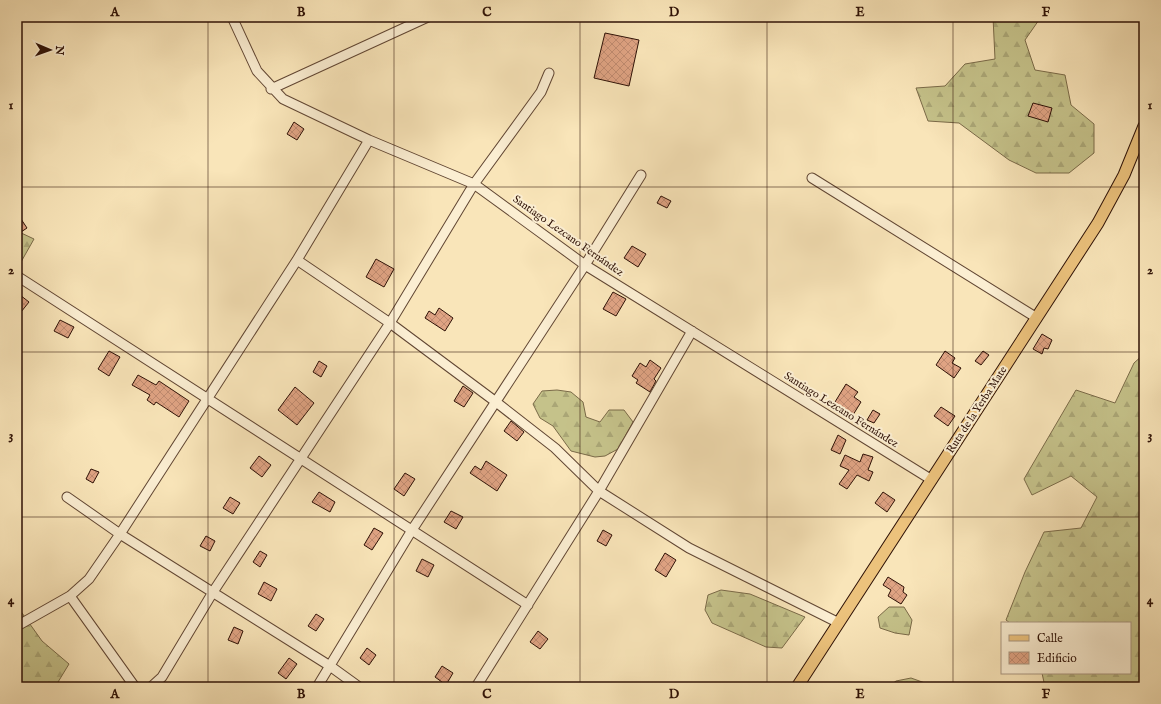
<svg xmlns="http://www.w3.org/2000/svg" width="1161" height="704" font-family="'IM FELL English',serif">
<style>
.forest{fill:url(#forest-firs);stroke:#7a6a48}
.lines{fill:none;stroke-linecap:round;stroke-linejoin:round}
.stream{stroke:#727a68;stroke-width:3}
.building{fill:url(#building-cross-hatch);stroke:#2e1106}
.minor-casing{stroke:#614633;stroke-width:11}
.major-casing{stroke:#2e1106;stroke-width:13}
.minor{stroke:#fbeed2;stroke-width:9}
.major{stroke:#ecc27c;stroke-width:11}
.grid{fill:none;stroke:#2e1106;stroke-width:1;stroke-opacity:0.55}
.labels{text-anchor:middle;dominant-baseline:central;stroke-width:4;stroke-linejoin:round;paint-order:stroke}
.street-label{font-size:11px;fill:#2e1106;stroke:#fbeed2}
.neatline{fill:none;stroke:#2e1106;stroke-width:1.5}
.grid-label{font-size:13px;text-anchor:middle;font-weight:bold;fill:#2e1106}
</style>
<defs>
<pattern id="forest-firs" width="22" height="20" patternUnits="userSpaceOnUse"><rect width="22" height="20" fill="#c5c28a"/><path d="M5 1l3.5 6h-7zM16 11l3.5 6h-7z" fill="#aaa676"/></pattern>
<pattern id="building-cross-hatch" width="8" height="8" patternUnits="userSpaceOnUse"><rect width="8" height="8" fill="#dfa383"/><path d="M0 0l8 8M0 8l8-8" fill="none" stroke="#c08b70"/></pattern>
</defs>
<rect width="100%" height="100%" fill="#f9e5b9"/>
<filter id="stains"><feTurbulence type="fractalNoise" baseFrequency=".005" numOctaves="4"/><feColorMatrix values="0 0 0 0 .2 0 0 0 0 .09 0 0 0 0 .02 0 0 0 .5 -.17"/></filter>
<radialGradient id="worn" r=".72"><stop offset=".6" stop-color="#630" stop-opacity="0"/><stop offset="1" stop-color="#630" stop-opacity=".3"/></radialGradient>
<path class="forest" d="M993,17H1041L1025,40L1035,70L1065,75L1071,105L1094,124V153L1069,173H1036L1009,160L959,123L928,121L916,88L945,86L965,64L995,59Z
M17,231L34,239L21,262L17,260Z
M1144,354V687H1045L1042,673H1130V623H1010L1006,620L1025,572L1044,532L1081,528L1097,497L1071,476L1032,495L1024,479L1076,390L1115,403L1134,363Z
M557,390L571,392L583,402L586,417L600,422L609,410H624L633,422L618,449L605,456L595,457L571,451L553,426L540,418L533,404L542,391Z
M721,590L750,594L805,617L782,648L766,647L712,623L705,610L708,595Z
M17,606L42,641L69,664L55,687H17Z
M889,607H904L912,620L909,635L895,633L880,628L878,617Z
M911,678L925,683L929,687H888L896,681Z"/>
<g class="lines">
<path class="stream" d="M17,659L19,662"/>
</g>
<path class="building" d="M605,33L639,40L629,86L594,78Z
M1033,103L1052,108L1048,122L1028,116Z
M294,122L304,129L297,140L287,134Z
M661,196L671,201L667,208L657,203Z
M17,213L27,228L21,232L17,226Z
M632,246L646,254L638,267L624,258Z
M376,259L394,269L384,287L366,277Z
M613,292L626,299L616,316L603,309Z
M20,295L29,302L17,317V299Z
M439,308L453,318L445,331L425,318L429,311L435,315Z
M60,320L74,327L68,338L54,331Z
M1042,334L1052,340L1048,349L1044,348L1042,354L1033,349Z
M109,351L120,357L109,376L98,369Z
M945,351L955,358L952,363L961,368L954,378L936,365Z
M983,351L989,355L981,365L975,361Z
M650,360L661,368L654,379L656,381L650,392L636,383L638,380L632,376L640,363L646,367Z
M319,361L327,366L321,377L313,372Z
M138,375L156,385L159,381L189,401L179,417L156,402L154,405L147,400L150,395L132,385Z
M846,384L858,392L854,397L861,402L853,415L836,405L835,402Z
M463,386L473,393L464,407L454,401Z
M295,387L314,403L297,425L278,410Z
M941,407L955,416L948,426L934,416Z
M873,410L880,414L874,423L867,420Z
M511,421L524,432L517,441L504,431Z
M838,435L846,440L840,454L831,450Z
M863,454L873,457L868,470L873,472L869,481L857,475L847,489L839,484L849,470L840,466L845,455L860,462Z
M259,456L271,465L262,477L250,468Z
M486,461L507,475L497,491L470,473L475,466L481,470Z
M91,469L99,472L93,483L86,479Z
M405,473L415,479L404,496L394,489Z
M319,492L335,502L330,512L312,502Z
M883,492L895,500L887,512L875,503Z
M230,497L240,503L233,514L223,508Z
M451,511L463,517L456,529L444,522Z
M374,528L383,533L372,550L364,545Z
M603,530L612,535L606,546L597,541Z
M206,536L215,541L210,551L200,546Z
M260,551L267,555L260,567L253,562Z
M665,553L676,560L666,577L655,570Z
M422,559L434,565L428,577L416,571Z
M888,577L904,587L903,592L907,595L901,604L888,596L891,590L883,585Z
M264,582L277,589L271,601L258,594Z
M316,614L324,619L316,631L308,626Z
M234,627L243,631L238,644L228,640Z
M538,631L548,639L540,649L530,642Z
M367,648L376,655L369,665L360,658Z
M289,658L297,664L286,679L278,673Z
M442,666L453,673L446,685L435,677Z"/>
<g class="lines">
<g class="minor-casing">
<path id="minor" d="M232,17L257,71L283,99L369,140L474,184L585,265L932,480
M271,89L428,17
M812,178L1037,318
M297,260L390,323L496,402L555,448L599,491L689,548L839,623
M17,276L528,605
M67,497L120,534L330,666L359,687
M70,596L135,687
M17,626L70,596L89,579L120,534L297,260L369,140
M151,687L162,677L213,592L390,323L474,184L541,92L549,73
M317,687L412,530L585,265L641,175
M476,687L599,491L692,331"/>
</g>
<g class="major-casing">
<path id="major" d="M797,687L1098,223L1124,175L1144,126"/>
</g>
<use href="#minor" class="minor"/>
<use href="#major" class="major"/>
</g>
<path class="grid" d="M208,17V687M394,17V687M580,17V687M767,17V687M953,17V687M17,187H1144M17,352H1144M17,517H1144"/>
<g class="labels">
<g class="street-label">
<text transform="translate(568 236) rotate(35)">Santiago Lezcano Fernández</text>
<text transform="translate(841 410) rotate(32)">Santiago Lezcano Fernández</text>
<text transform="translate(977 410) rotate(-57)">Ruta de la Yerba Mate</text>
</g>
</g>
<rect width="1161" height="704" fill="none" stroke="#f9e5b9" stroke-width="44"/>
<rect x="1001" y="622" width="130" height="52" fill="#fbeed2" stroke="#a99680"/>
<rect x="1009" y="635" width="20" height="6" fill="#ecc27c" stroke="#a99680"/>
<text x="1037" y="642" font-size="12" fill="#2e1106">Calle</text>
<rect x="1009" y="652" width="20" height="12" fill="url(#building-cross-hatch)" stroke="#a99680"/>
<text x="1037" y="662" font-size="12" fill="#2e1106">Edificio</text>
<g transform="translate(50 50) rotate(92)" stroke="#fbeed2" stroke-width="3" paint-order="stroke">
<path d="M0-3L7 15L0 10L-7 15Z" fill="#2e1106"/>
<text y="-6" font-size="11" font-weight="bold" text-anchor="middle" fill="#2e1106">N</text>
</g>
<rect x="22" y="22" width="1117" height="660" class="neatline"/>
<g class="grid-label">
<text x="115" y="16">A</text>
<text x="301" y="16">B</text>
<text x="487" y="16">C</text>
<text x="674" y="16">D</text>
<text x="860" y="16">E</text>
<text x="1046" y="16">F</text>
<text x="11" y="109">1</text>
<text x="1150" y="109">1</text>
<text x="11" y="274">2</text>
<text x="1150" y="274">2</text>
<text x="11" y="439">3</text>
<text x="1150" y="439">3</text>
<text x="11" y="604">4</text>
<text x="1150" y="604">4</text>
<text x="115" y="698">A</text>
<text x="301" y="698">B</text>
<text x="487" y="698">C</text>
<text x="674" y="698">D</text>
<text x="860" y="698">E</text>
<text x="1046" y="698">F</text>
</g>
<rect width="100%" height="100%" filter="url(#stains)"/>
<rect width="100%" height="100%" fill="url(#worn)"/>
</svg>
